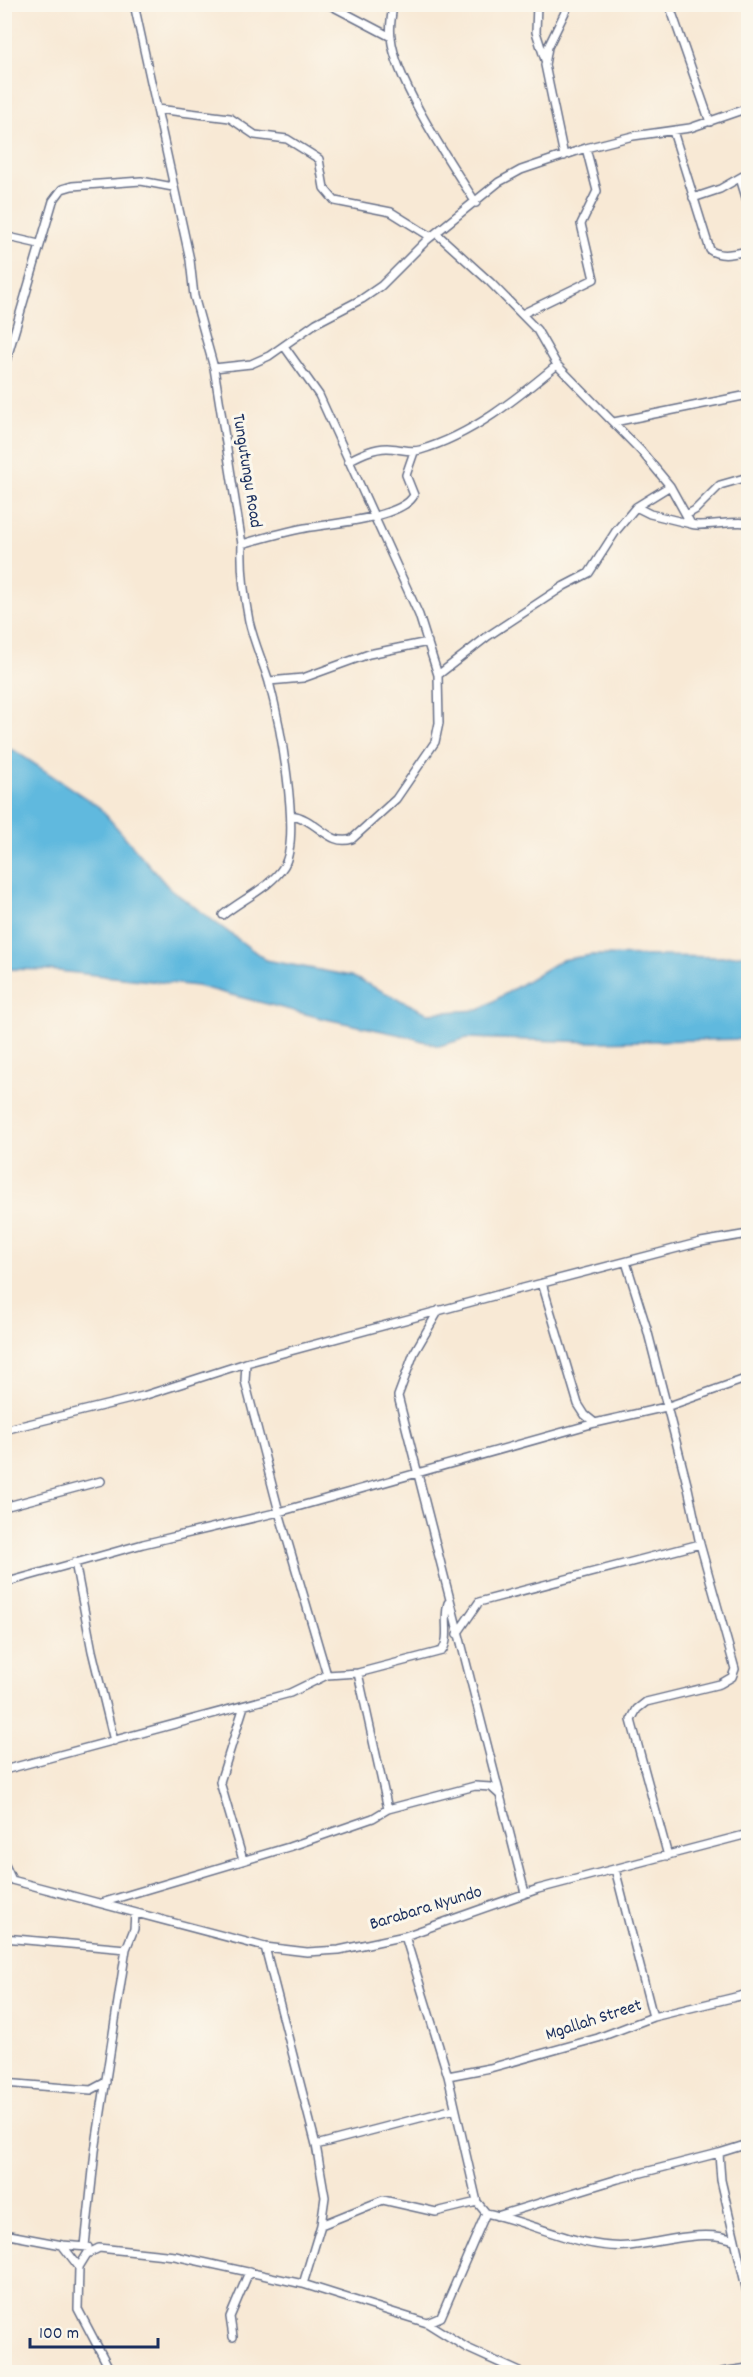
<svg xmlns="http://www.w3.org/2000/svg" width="753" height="2377" font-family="Dekko,sans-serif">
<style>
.water{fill:#61b9de;stroke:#3e749e;stroke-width:1.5}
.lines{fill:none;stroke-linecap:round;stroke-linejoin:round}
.minor-casing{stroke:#687088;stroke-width:10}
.minor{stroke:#fff;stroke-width:7}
.labels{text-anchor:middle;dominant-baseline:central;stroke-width:6;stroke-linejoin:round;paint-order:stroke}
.street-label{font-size:18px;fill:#1b2f5e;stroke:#fbf7ec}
</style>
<rect width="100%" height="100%" fill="#fbf7ec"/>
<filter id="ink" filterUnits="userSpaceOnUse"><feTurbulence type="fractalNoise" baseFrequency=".0167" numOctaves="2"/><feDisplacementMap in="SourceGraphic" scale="12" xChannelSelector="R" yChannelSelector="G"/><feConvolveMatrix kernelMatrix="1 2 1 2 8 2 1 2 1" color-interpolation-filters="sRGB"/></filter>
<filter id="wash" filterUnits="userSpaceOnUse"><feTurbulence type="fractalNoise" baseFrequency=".008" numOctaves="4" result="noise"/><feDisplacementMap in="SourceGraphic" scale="24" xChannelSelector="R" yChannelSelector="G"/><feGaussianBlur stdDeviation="1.35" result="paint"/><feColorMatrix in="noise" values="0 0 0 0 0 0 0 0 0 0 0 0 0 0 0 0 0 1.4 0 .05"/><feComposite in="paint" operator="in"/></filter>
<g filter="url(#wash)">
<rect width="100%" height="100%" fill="#f8e9d5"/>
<path class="water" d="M5,748L15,751L99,807L169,888L266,960L351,976L427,1013L479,1010L561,960L592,955L721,957L748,954V1039L595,1042L467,1038L439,1046L406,1036L321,1018L197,986L49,970L5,969Z"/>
</g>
<g filter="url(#ink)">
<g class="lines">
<g class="minor-casing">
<path id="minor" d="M134,4L190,260L194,296L214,368L242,544C241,571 244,595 249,621C254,643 263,662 269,682C279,719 302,836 284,866C271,887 241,900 223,915
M328,4L391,37
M393,4C392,15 389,27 391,37C395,81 451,164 476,203
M537,4L536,32L545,60
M669,4L710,122
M157,109L230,118L255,135L287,139L319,159L324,188L335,201L391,212L431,237
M673,131L710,250C721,258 736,253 748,251
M564,156L545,65L548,47L569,4
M740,178L748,204
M693,198L720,189L748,173
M436,233L490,282L537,330L557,365L641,451L670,486L691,524C700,528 732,520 748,523
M4,236L39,244
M522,314L594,279L581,224L597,191L586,148
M284,346L319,395L419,615L438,675L439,723L435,742L396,799L352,839C329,847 316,818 291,815
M4,368L53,201L62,189L72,186L141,181L173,187
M214,368L251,364L269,356L316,323L362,299L381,286L427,240L499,182L521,170L586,148L633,136L690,128L748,108
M614,422L748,395
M348,461C360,455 373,448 387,448C398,448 409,453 420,450C472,435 516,399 557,365
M636,507L650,514L691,524
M686,515L695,510L720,485L748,477
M242,544C263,538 284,532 305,528C329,524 403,518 414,495L406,475L414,452
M438,675L488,636L564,586L589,573L616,531L636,507L670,486
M269,681L303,678L369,654L428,642
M626,1262L647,1329L688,1488L700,1544L735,1669L732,1677L720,1684L646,1702L637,1709L631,1720L668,1856
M542,1283L578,1404L585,1415L595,1423
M439,1310L414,1353L398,1396L525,1893
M246,1363L245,1381L279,1512L327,1675
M4,1430L143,1396L246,1363L508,1292L701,1242L748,1234
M4,1507L101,1481
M75,1562L92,1651L114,1741
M4,1583L143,1544L279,1512L595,1423L666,1407L748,1378
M457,1634L479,1602L700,1544
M358,1673L388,1809
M4,1770L290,1693L327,1675L358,1673L442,1651C451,1638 443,1619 448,1603
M243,1860L220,1782L244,1706
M4,1863L12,1880
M615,1869L653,2017
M4,1878L265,1947L307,1952L339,1950L405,1936L538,1889L748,1834
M101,1903L289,1847L373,1818L388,1809L475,1786L491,1787L501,1796
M405,1936L448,2076L477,2202L486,2213L441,2317L427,2323
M4,1938L126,1949
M265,1947L316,2145L325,2197L321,2225L303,2284
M448,2076L490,2068L598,2038L653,2017L748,1994
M4,2083L91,2090L106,2082
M748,2144L719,2153L721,2180L748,2296
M316,2145L454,2109
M486,2213C532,2222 581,2250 629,2246C661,2243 703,2228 734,2240
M497,2216L618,2179L719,2153
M321,2225L383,2200L436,2212L477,2202
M4,2234L62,2245L88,2247
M62,2245L79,2267
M85,2246L95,2151L126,1949L134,1929L135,1913
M233,2337L230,2317L249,2272
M111,2372L78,2309L79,2267L87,2254L99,2248L175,2256L303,2284L427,2323L467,2348L520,2372
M722,2372L748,2368"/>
</g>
<use href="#minor" class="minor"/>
</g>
</g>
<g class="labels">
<g class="street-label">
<text transform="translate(246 471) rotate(81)">Tungutungu Road</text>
<text transform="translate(426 1909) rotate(-17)">Barabara Nyundo</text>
<text transform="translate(594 2021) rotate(-18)">Mgallah Street</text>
</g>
</g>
<rect width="753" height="2377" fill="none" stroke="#fbf7ec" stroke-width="24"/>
<path d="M30 2338v9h128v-9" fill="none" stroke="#1b2f5e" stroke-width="3"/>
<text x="39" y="2338" font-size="18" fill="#1b2f5e" stroke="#fbf7ec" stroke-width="4.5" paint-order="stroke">100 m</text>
</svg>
